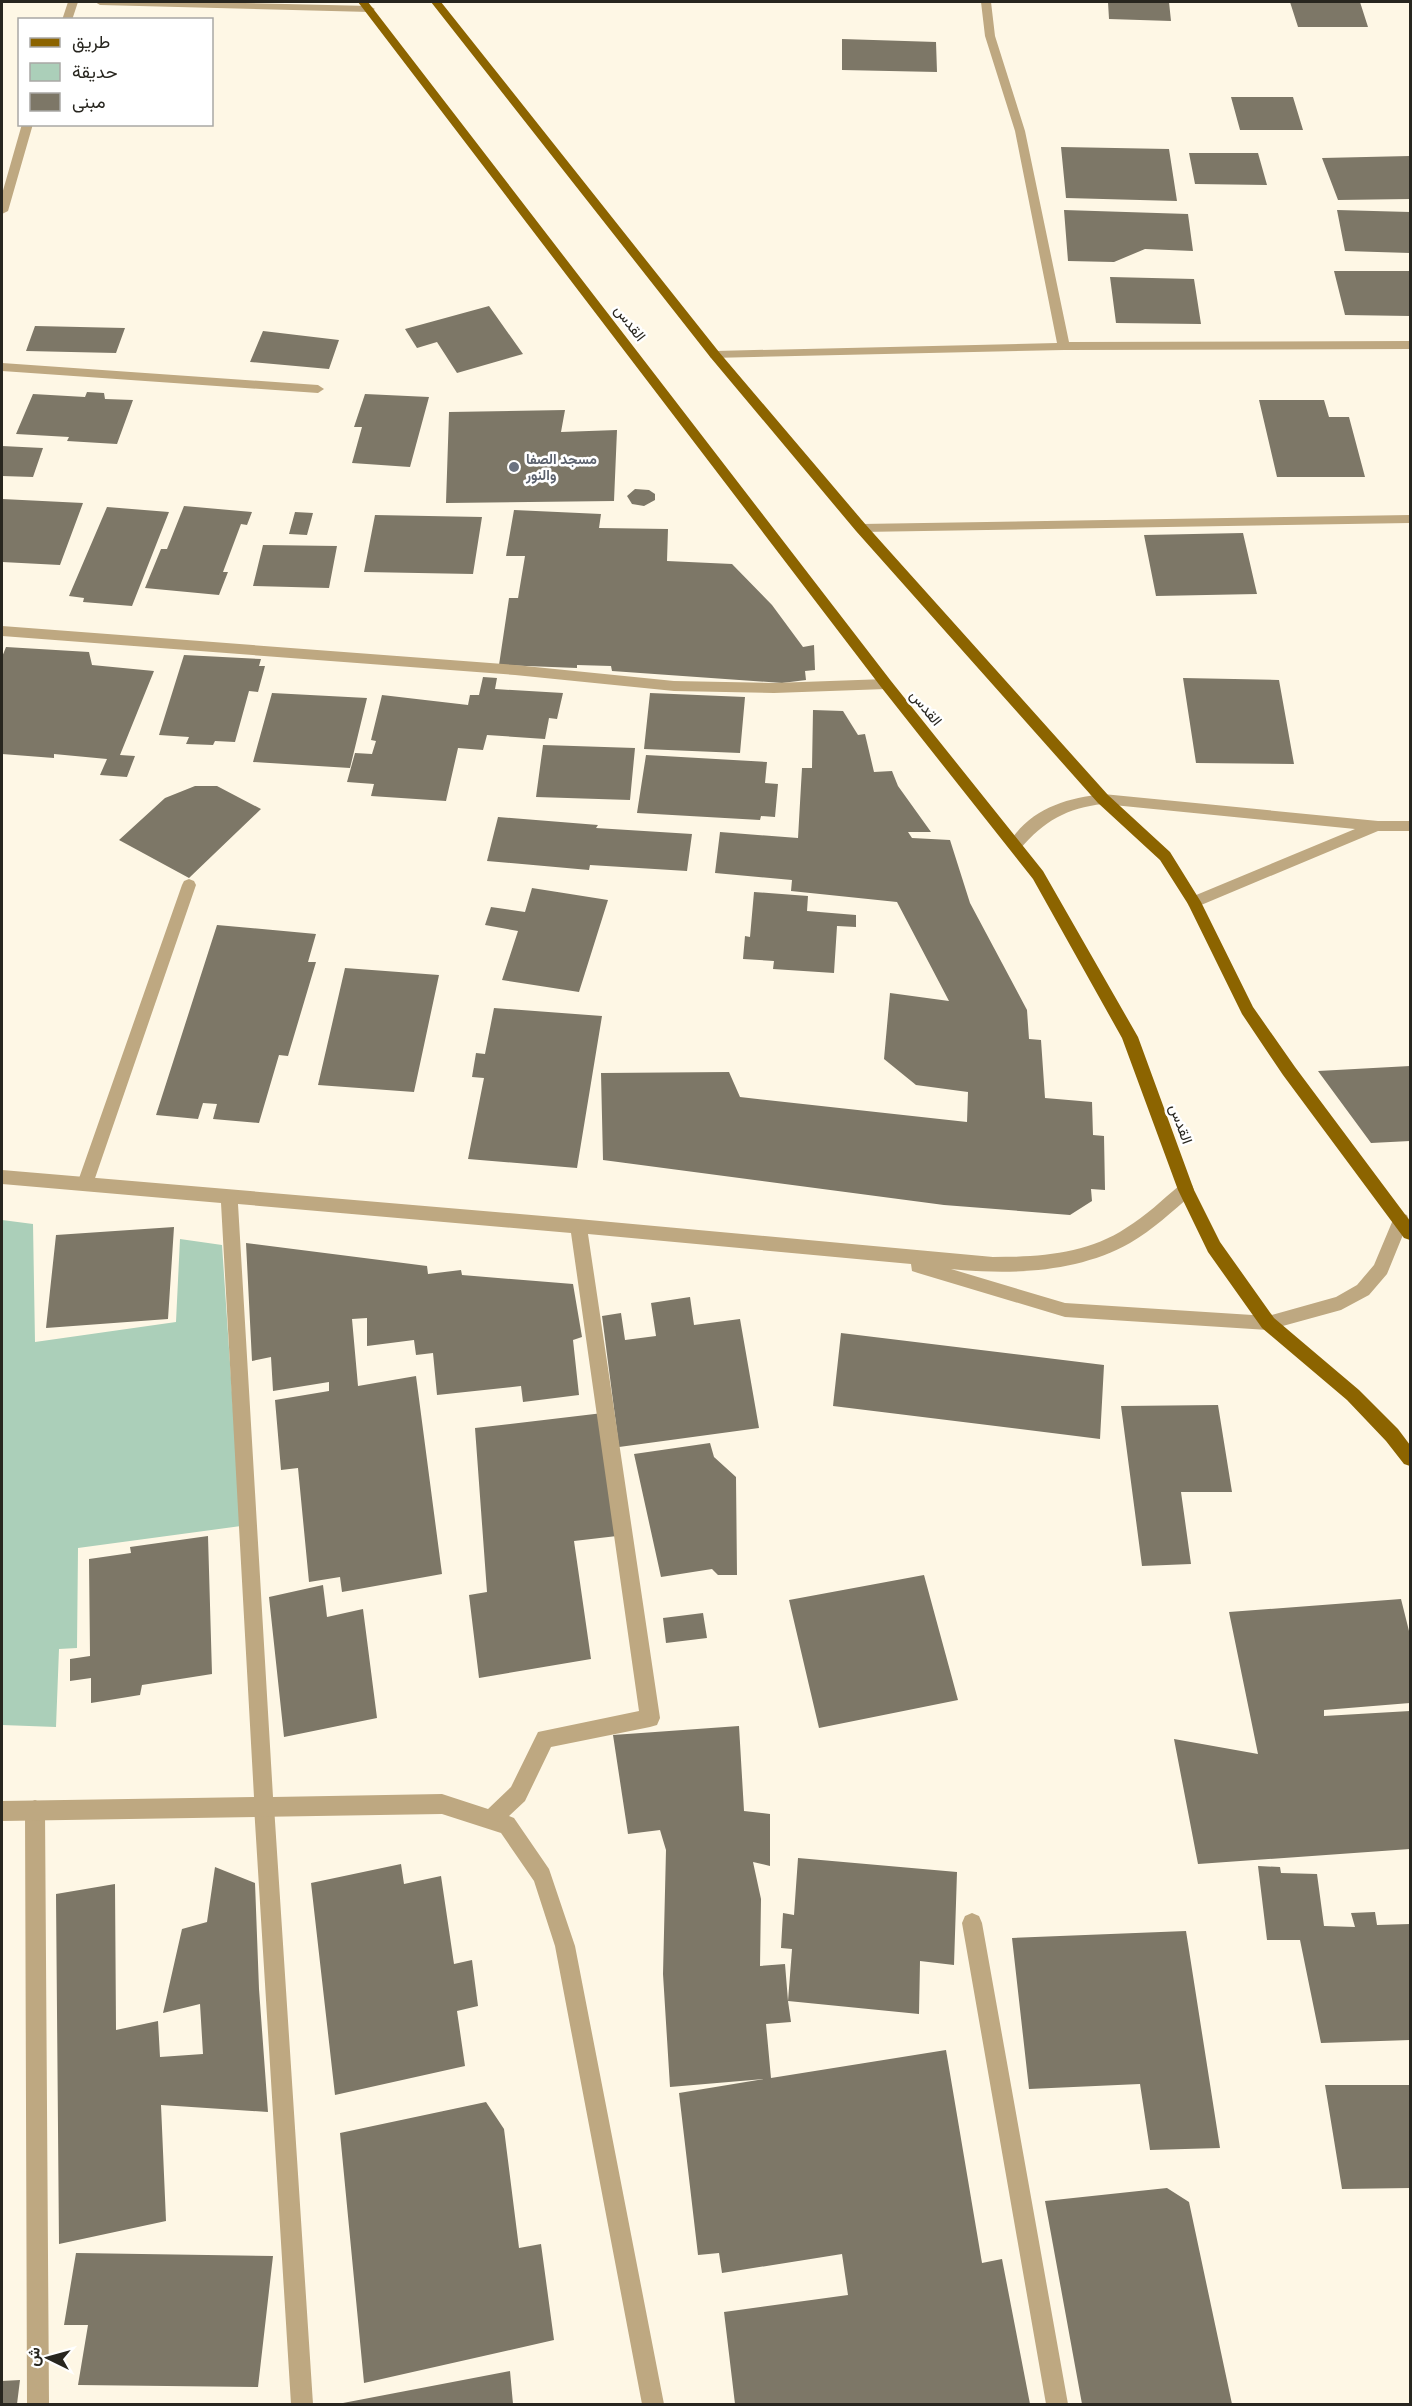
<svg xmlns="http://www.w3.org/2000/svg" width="1412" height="2406" font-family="'Varela Round',Vazirmatn,sans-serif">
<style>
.green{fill:#abcfb9}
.building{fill:#7d7767}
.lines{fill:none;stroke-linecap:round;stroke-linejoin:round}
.service{fill:#bea881;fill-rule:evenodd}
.minor{fill:#bea881;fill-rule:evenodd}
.primary{fill:#8c6400;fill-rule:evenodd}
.worship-dot{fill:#6b7280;stroke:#fff;stroke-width:2}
.labels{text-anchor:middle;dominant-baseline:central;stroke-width:5;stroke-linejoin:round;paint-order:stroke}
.far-worship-label{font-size:14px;font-weight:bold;fill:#5b616d;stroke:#fff;text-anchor:start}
.street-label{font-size:15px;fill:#28261f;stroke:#fff}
</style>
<rect width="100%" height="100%" fill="#fef7e5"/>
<path class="green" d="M2,1220L33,1224L35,1342L176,1322L180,1239L222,1245L241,1526L78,1548L77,1648L59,1649L56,1727L2,1725Z"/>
<path class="building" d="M1108,2H1169L1171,21L1109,19Z
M1290,2H1360L1368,27H1298Z
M842,39L936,42L937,72L842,70Z
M1231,97H1293L1303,130H1240Z
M1061,147L1169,149L1177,201L1066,198Z
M1189,153H1258L1267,185L1195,184Z
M1410,156V199L1338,200L1322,158Z
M1064,210L1188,214L1193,251L1145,249L1114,262L1068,261Z
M1337,210L1410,212V253L1345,251Z
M1334,271H1410V316L1345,315Z
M1110,277L1194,279L1201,324L1116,323Z
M489,306L523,354L457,373L437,342L417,348L405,329Z
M35,326L125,328L116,353L26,351Z
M263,331L339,340L329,369L250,362Z
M87,392L104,393L105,399L133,400L117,444L67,441L69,437L16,434L33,394L85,397Z
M365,394L429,397L410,467L352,463L362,427H354Z
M1259,400H1324L1329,417H1349L1365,477H1277Z
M565,410L561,432L617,430L614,501L446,503L449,412Z
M2,446L43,448L33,477L2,476Z
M635,489L649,490L655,494V500L644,506L632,504L627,496Z
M2,499L83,503L60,565L2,562Z
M184,506L252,512L247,525L241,524L223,572H228L219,595L145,588L161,549H167Z
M107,507L169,512L132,606L83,602L84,598L69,596Z
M514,510L601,514L599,528L668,529L667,561L732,564L772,605L803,647L814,645L815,670L805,671L806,680L782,683L612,671L611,666L577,665V668L499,665L509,598H518L525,556H506Z
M295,512L313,513L307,535L289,534Z
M375,515L482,517L473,574L364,572Z
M1243,533L1257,594L1156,596L1144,535Z
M263,545L337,546L329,588L253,586Z
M6,647L89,652L92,665L154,671L120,755L135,756L127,777L100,775L107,759L54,754V758L2,754V657Z
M184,655L261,659L259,666H265L258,692L249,691L235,742L215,741L213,745L186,744L189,737L159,735Z
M483,677L497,678L495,689L563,693L557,719L549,718L545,739L487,735L483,750L458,748L446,801L371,796L374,784L347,782L355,753L372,754L376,741L371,740L382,695L468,705L470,695H479Z
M1183,678L1279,680L1294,764L1196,763Z
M272,693L367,698L350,768L253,762Z
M650,693L745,697L740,753L644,749Z
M813,710L843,711L858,735L865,734L874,772L892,771L898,786L931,832H908L912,838L950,840L970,903L1027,1010L1029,1039L1041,1040L1045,1098L1092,1102L1093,1135L1104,1136L1105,1190L1091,1189L1092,1201L1070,1215L944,1205L603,1160L601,1073L729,1072L740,1097L967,1122L968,1092L916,1085L884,1059L890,993L949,1001L897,902L791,891L792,880L715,873L720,832L798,838L802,768H812Z
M543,745L635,748L630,800L536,797Z
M646,755L767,762L765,783L778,784L775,817L761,816L760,820L637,813Z
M195,786H217L261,809L189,878L119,840L165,798Z
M498,817L598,825L596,828L692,834L687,871L590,865L589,870L487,861Z
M532,888L608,900L579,992L502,980L518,931L485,925L491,907L525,912Z
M754,892L808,896L807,911L856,915V927L837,926L834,973L773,969L774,961L743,959L745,936L750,937Z
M217,925L316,934L308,962H316L288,1056L279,1055L259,1123L213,1119L217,1104L203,1103L198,1119L156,1115Z
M345,968L439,975L414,1092L318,1085Z
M494,1008L602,1016L577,1168L468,1159L484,1078L472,1077L476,1053L485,1054Z
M1410,1066V1141L1371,1143L1318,1071Z
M174,1227L168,1319L46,1328L56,1235Z
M246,1243L427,1266L428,1274L461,1270L462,1275L573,1284L582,1337L573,1340L579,1395L523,1402L521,1386L437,1395L433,1353L416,1355L414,1340L367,1346V1318L352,1319L358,1386L416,1376L442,1574L342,1592L340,1577L309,1582L298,1468L281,1470L275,1400L329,1391V1382L273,1391L271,1357L252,1361Z
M690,1297L694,1325L740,1319L759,1428L619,1447L602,1316L621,1313L625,1340L656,1336L651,1303Z
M841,1333L1104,1365L1100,1439L833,1406Z
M1218,1405L1232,1492H1181L1191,1564L1142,1566L1121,1406Z
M603,1413L617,1536L574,1541L591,1659L479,1678L469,1595L487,1592L475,1428Z
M710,1443L714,1457L736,1477L737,1575H718L712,1569L661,1577L634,1454Z
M208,1536L212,1674L142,1685L140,1695L91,1703V1678L70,1681V1659L90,1656L89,1559L131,1553L130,1547Z
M924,1575L958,1700L819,1728L789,1600Z
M323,1585L327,1617L363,1609L377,1718L284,1737L269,1597Z
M1401,1599L1410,1635V1703L1324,1710V1716L1410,1711V1849L1198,1864L1174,1739L1258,1754L1229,1612Z
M703,1613L707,1638L666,1643L663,1618Z
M739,1726L744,1811L770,1814V1866L753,1862L761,1899L760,1966L785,1964L788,2001L792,1949L781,1948L783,1913L794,1915L798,1858L957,1872L954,1965L920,1961L919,2014L788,2001L791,2022L766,2024L771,2078L946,2050L982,2263L1002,2259L1030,2404H735L724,2312L848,2295L842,2254L722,2273L719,2253L698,2255L679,2093L764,2079L670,2087L663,1974L666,1850L660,1830L628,1834L613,1735Z
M401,1864L404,1884L441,1876L454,1964L472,1960L478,2006L457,2011L465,2066L335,2095L311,1883Z
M1258,1866L1280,1867L1281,1873L1317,1874L1324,1926L1355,1927L1351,1913L1375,1912L1377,1925L1410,1924V2040L1321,2043L1300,1940H1267Z
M215,1867L255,1883L259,1989L268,2112L161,2105L166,2221L59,2244L56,1894L115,1884L116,2030L158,2021L160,2057L203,2054L200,2004L163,2013L182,1929L207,1922Z
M1186,1931L1220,2148L1150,2150L1140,2084L1029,2089L1012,1938Z
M1325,2085H1410V2188L1342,2189Z
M486,2102L504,2129L519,2248L541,2244L554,2340L364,2383L340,2133Z
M1167,2188L1189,2202L1232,2404H1082L1045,2201Z
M76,2253L273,2256L258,2387L78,2385L88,2325H64Z
M510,2371L513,2404H343V2403Z
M20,2380L17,2404H2V2381Z"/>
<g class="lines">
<path class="service" d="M2,363L318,385L324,389L318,393L2,371Z
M189,879L194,881L196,885L93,1184L91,1189L85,1191L79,1189L77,1184L182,885L184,881Z
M264,1796L271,1799L274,1806L313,2404H291L254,1806L257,1799Z
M35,1800L42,1803L45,1810L49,2404H27L25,1810L28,1803Z
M972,1913L979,1916L982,1923L1068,2404H1046L962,1923L965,1916Z"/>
<path class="minor" d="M68,2H78L72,20H62Z
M95,2H199L370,6L375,9L370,12L100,5Z
M981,2H991L995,36L1025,131L1069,342L1410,341V349L1064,350L711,358L709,355L715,351L1057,343L1015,131L985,36Z
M22,124H33L8,211L2,214V194Z
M1410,515V523L861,532L855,528L861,524Z
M2,626L515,665L674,681L774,683L886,679L893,684L886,689L774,693L674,691L515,675L2,636Z
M1103,794L1378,821H1410V831H1378L1194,908L1189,906L1187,902L1189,898L1355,829L1103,804C1067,808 1044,821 1020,849H1010L1008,845C1028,810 1065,798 1103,794Z
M2,1170L578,1219L993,1257C1039,1257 1087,1254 1126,1228C1146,1216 1162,1200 1180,1185L1186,1183L1192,1185L1194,1190L1192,1195C1172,1211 1153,1230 1130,1243C1077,1273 1010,1275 951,1269L1065,1303L1268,1316L1336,1297L1357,1285L1374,1265L1395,1215L1401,1213L1407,1215L1409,1220L1387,1274L1369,1295L1341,1310L1268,1330L1065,1317L918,1273L912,1271L911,1264L588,1234L660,1718L657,1725L650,1727L551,1747L525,1801L509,1816L514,1818L549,1869L575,1946L664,2404H642L555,1946L534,1881L501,1833L442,1814L2,1821V1801L254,1797L221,1203L2,1184ZM238,1204L571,1233L639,1711L538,1732L511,1787L488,1809L442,1794L273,1797Z"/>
<path class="primary" d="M358,2H368L891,681L1043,871L1138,1037L1194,1190L1220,1242L1274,1318L1359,1390L1398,1429L1410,1445V1466L1404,1464L1386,1441L1347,1400L1262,1328L1208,1252L1178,1190L1122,1038L1033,879L881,687Z
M431,2H441L719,352L866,525L1108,795L1170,852L1201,902L1253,1007L1295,1067L1410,1221V1240L1404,1238L1283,1075L1242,1014L1188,904L1160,860L1098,803L856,531L711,358Z"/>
</g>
<circle class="worship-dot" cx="514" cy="467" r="6"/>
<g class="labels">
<g class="far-worship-label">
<text x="526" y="459">مسجد الصفا<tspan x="526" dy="16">والنور</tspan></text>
</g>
<g class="street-label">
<text transform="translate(630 323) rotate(53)">القدس</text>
<text transform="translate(926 708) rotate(51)">القدس</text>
<text transform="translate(1181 1124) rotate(70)">القدس</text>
</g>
</g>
<rect width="1412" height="2406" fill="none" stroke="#28261f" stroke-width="6"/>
<rect x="18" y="18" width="195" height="108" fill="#ffffff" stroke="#a9a8a5" stroke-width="1.5"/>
<rect x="30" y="38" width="30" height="9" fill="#8c6400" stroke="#a9a8a5" stroke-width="1.5"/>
<text x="72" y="48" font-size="18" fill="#28261f">طريق</text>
<rect x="30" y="63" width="30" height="18" fill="#abcfb9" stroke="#a9a8a5" stroke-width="1.5"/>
<text x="72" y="78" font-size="18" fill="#28261f">حديقة</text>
<rect x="30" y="93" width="30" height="18" fill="#7d7767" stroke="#a9a8a5" stroke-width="1.5"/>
<text x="72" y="108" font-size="18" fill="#28261f">مبنى</text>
<g transform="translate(48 2358) rotate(275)" stroke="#ffffff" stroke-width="4.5" paint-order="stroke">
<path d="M0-4.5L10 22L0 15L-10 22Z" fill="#28261f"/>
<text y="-9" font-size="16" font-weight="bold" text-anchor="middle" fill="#28261f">ش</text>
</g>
</svg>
